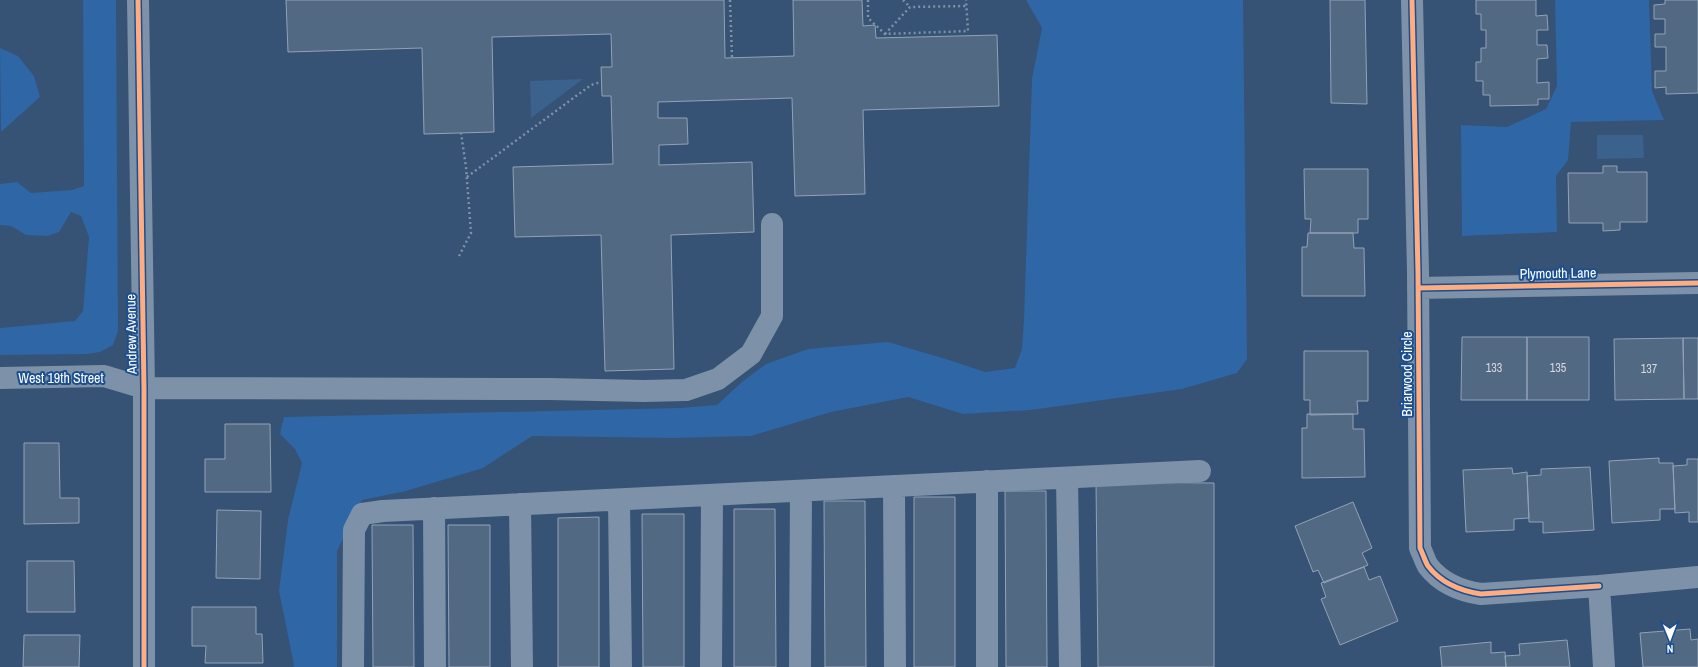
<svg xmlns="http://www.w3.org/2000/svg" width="1698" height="667" font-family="'Archivo Narrow',sans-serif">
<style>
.green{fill:#2f66a5}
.water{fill:#3b618d}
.building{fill:#526984;stroke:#92a2b6}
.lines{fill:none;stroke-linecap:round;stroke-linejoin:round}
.path{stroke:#7d92a8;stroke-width:2.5;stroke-dasharray:2 3;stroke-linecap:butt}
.minor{stroke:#7d92a8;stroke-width:22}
.cycleway-casing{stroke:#1b4f8f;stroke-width:8}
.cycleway{stroke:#ffac80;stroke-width:5}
.labels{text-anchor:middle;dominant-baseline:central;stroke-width:4;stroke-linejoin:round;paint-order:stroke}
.number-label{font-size:12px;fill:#d4dae0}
.street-label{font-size:14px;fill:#fff;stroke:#1b4f8f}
</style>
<rect width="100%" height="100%" fill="#365274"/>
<path class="green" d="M83,0H116L118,331L113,345L100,352L88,354L0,355V328L75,321L83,311L89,237L81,216L71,212L59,232L48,236L26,235L11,226L0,225V184L17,182L31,193L72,190L84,186Z
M1026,0H1243L1247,359L1237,373L1182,389L1031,410L963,414L908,397L831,412L751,436L674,438L532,436L483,468L406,491L362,500L337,551V667H293L294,665L279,591L288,520L302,463L295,449L280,434L284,417L679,408L717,405L743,381L766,364L808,349L888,342L946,359L985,372L1015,368L1022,349L1024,319L1032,79L1042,28Z
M1555,0H1649L1652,91L1664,120L1571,122L1568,160L1556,176L1557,232L1462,236L1461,125L1507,127L1546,109L1557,86Z
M0,48L18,56L34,76L40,97L1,132Z"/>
<path class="water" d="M583,79L531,118L530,81Z
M1597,135H1643L1644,158L1597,159Z"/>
<path class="building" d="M286,0H724L725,58L794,56L793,0H862L863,26L875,25L876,38L997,35L999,106L863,110L865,194L795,196L792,98L658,102V118H687L688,144L659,145V165L752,162L754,232L671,235L674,369L605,371L601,235L515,237L513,167L613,164L611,96H602L601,67H612L611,34L492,37L494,132L424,134L422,48L288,52Z
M1330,0H1365L1367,104L1331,103Z
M1476,0H1536V16L1547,15L1548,30H1537V45H1547L1548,58L1537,59V83L1549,82V99H1538V105L1490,106V95H1483V81H1476V62H1481V48H1486V30H1481V14H1476Z
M1665,0H1698V93L1666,94V87L1655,88V71H1666V47H1655V34H1665V19H1654V5L1665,4Z
M1603,166H1617V172H1647V222H1620V230L1603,231V223H1569L1568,173H1603Z
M1304,169H1368V219H1358V233H1310L1311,219H1305Z
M1308,233H1353L1354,248H1364L1365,296H1302V247H1307Z
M1462,337H1527V400H1461Z
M1527,337H1589V400H1527Z
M1683,338H1698V399H1684Z
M1683,338L1684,399L1615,400L1614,339Z
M1304,351H1368V401H1357L1358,414L1310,415V400H1304Z
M1307,414H1353V429H1364L1365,477L1302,478V428H1307Z
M225,424H270L271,492H205V459H225Z
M24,443H59L60,498H79V523L24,524Z
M1659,458V463H1673L1675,509H1660V520L1612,523L1609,461Z
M1687,459H1698V522H1689V512L1675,513L1673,466L1687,465Z
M1590,467L1594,530L1543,533V522H1529L1527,476L1541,475V469Z
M1512,468L1513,474L1527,472L1529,518L1514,519V530L1466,532L1463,470Z
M1096,482L1214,483V667H1098Z
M1005,491H1046L1047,667H1006Z
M914,497H955V667H914Z
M824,501H865L866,667H825Z
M1353,502L1372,548L1362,553L1368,565L1324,583L1318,570L1313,572L1295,526Z
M734,509H775L776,667H734Z
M217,510L261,511L260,579L216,578Z
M642,514H684V667H643Z
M599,517V667H558V518Z
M372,525H413L414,667H373Z
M448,525H490V667H449Z
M27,561H74L75,612H27Z
M1364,567L1369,580L1380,576L1398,621L1340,645L1321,599L1326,597L1321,583Z
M192,607H256V634H262L263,663H205L206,646H192Z
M1690,629L1691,640L1698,639V667H1643L1640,633Z
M24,635H80L79,667H23Z
M1567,640L1570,667H1506L1505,656L1520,655L1519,644Z
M1491,642V653L1505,652L1506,667H1442L1440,647Z"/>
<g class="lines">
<path class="path" d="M730,0L732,58
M868,0V18L885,34L968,31L966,0
M903,0L910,7
M885,34L910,7L966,6
M467,177L591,85L601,82
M459,256L471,233L466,167L461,133"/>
<path class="minor" d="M138,0L144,388V667
M1412,0L1418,273L1420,548C1423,554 1425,561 1428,566C1441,583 1461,591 1481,594L1599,586
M1418,288L1698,283
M0,378L104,376L144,388L550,389L644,391L686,390L718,379L751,354L772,316V224
M1067,478L1070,667
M894,486L895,667
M619,500L621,667
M520,504L522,667
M434,508L435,667
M353,667L354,530L362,514L383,511L1200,471
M711,667L712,495
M800,667L801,491
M987,667V481
M1604,667L1599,586L1698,577"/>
<g class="cycleway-casing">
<path id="cycleway" d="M138,0L144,388V667
M1412,0L1418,273L1420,548C1423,554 1425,561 1428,566C1441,583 1461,591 1481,594L1599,586
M1418,288L1698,283"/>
</g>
<use href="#cycleway" class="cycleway"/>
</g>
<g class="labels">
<g class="number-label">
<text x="1494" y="368">133</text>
<text x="1558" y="368">135</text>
<text x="1649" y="369">137</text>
</g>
<g class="street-label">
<text transform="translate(1558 273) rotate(-1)">Plymouth Lane</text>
<text transform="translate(131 334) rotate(-91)">Andrew Avenue</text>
<text transform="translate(1407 374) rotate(-90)">Briarwood Circle</text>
<text x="61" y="378">West 19th Street</text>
</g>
</g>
<g transform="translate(1670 639) rotate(179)" stroke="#1b4f8f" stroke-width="3" paint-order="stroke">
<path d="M0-3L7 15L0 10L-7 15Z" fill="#ffffff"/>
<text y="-6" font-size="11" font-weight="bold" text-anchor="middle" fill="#ffffff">N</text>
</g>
</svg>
